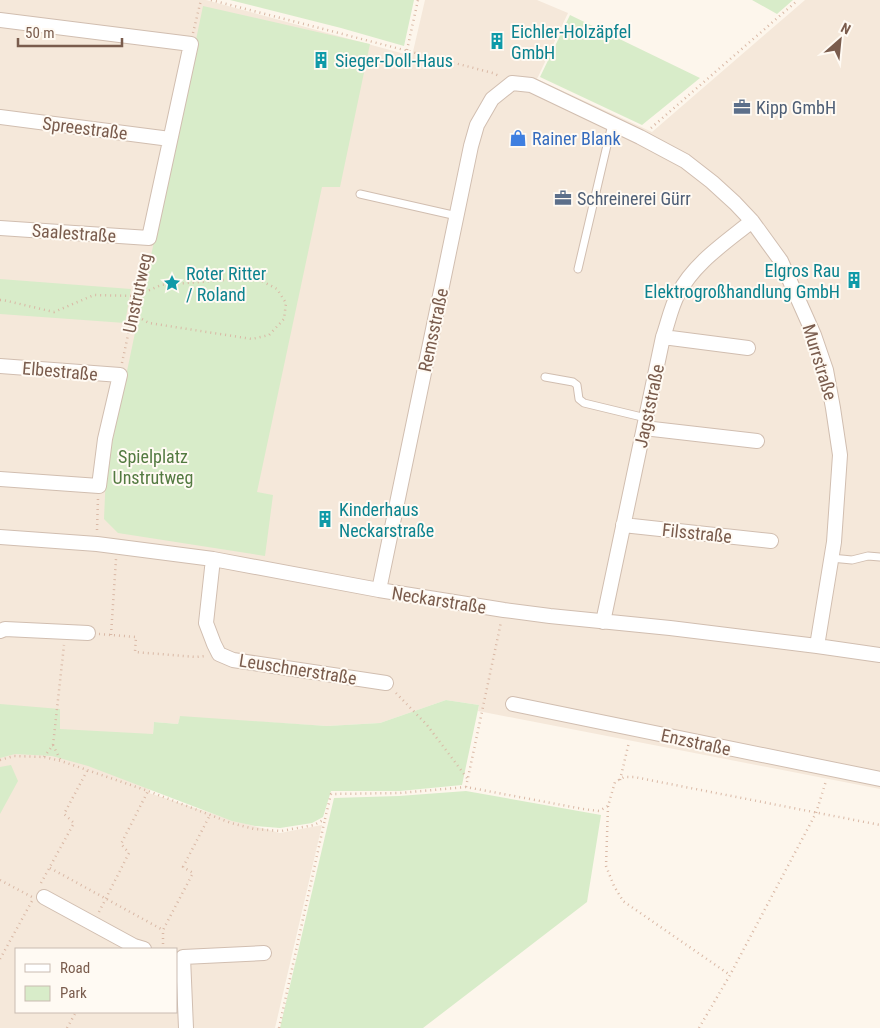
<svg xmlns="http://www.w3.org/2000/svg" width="880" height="1028" font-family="'Roboto Condensed',sans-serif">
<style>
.residential{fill:#f5e8da;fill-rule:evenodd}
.green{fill:#d8ecc9}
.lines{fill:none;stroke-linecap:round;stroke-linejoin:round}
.lane-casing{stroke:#d1beb0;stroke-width:9}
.street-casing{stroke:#d1beb0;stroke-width:16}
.path{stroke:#d9b8a5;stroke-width:2.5;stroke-dasharray:1 4;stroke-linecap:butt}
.lane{stroke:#fff;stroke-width:7}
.street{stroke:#fff;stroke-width:14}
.labels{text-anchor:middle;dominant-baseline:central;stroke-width:4;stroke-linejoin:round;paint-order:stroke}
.culture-label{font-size:18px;fill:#0d838f;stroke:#fffaf3;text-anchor:start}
.service-label{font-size:18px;fill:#4e5e75;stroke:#fffaf3;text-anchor:start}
.street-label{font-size:18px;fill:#7a5c4d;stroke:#fffaf3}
.shop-label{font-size:18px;fill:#366cbe;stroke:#fffaf3;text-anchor:start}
.park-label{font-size:18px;fill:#537a41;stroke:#fffaf3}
</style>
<rect width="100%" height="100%" fill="#fdf6ec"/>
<path class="residential" d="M0,0H206L412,56L425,0H537L568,13L537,79L652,132L805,0H880V789L478,711L479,705L446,700L380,723L327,726L180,717L178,724L154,722L149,793L232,820L280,833L322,825L275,1028H0ZM16,949H176V1012H16Z"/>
<path class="green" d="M230,0H414L404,46L341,28Z
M752,0H793L777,14Z
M203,6L370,44L340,187H322L257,492L273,495L265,556L118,533L104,519L106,472Z
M570,15L700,78L642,125L540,77Z
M0,279L131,289L125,323L0,314Z
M446,700L479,705L462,785L400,791H331L323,817L312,823L280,828L255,826L232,821L88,766L52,756L15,754L0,758V704L60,709V729L153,734L154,722L178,724L180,716L327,726L380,723Z
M11,765L18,781L0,814V767Z
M466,791L601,815L587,902L423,1028H280L334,798L399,796Z"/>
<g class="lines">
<g class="lane-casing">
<path id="lane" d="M360,194L457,216
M578,269L612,124
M545,377L573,382L577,385L579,399L584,403L646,418
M831,558L852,560L868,556L880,557"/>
</g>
<g class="street-casing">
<path id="street" d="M0,20L191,44L149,238L0,228
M0,117L170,139
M663,337L748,348
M0,366L120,375L105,439L99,486L0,479
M644,428L757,441
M623,525L771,541
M0,537L97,544L213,559L379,590L504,610L550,616L670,628L817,646L880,655
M213,559L206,623L214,644L219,654L233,660L386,683
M379,590L471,146L477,125L492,99L512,83L531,85L640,137L685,161L712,182L735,203L752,221L781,261L814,335L826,370L833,408L840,455L834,542L817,646
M603,622L663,337C668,323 671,307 678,294C694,263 725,243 752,221
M0,631L5,629L88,633
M513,704L880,779
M44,897L134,946L144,949
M186,1028L183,957L264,953"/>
</g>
<path class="path" d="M211,0L493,73L499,76
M193,33L201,0
M407,50L418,0
M651,128L798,0
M0,300H3L54,312L94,295L136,296L161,285L225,280H260L277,289L286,303L284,319L269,335L252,339L149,323L138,317L136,296
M122,363L146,251
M97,530L98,498
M99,634L136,637L135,652L196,657L205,656
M111,635L116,559
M396,693L427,725L467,778
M53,745L61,761
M44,757L53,745L64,645
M0,760L14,756L44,757L61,761L148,791L231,823L254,829L281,831L314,825L325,819L331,794L400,793L466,787L583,809L599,811L608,806L615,782L624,777H634L880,825
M620,780L629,742
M466,787L501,622
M608,806L606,866L614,886L623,901L730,975
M50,868L163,930
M0,880L32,897
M41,883L74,823L64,814L87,771
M99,912L129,853L121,844L148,791
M163,949V930L193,873L183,867L210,815
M0,959L32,901
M67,1028L76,1012
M279,1028L325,819
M699,1028L730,975L816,813L826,781"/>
<use href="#lane" class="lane"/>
<use href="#street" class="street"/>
</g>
<defs>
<g id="building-bare" transform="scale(1.35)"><path d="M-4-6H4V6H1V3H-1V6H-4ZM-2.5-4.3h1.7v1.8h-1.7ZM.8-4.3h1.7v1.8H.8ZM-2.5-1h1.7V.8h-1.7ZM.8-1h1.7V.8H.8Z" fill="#0f9aa8" stroke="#fffaf3" stroke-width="2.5" paint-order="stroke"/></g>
<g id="office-bare" transform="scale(1.35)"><path d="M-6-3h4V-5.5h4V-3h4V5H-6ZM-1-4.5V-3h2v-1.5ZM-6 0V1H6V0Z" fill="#5c6f8a" stroke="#fffaf3" stroke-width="2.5" paint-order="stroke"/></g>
<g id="shop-bare" transform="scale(1.35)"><path d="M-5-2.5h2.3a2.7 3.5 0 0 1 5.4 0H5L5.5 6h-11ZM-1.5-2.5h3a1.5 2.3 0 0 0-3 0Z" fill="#3f7fe0" stroke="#fffaf3" stroke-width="2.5" paint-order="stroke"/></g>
<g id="sight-bare" transform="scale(1.35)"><path d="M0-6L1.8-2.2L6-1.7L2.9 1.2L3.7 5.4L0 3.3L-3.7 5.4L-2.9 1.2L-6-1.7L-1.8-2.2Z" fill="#0f9aa8" stroke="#fffaf3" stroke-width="2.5" paint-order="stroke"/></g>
</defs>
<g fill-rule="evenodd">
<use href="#building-bare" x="497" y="41"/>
<use href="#building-bare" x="321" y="60"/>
<use href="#office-bare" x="742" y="107"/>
<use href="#shop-bare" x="518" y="138"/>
<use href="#office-bare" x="563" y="198"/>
<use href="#building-bare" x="854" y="280"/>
<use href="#sight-bare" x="172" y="283"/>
<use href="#building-bare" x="325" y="519"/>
</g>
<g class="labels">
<g class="culture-label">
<text x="511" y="31">Eichler-Holzäpfel<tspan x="511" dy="21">GmbH</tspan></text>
<text x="335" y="60">Sieger-Doll-Haus</text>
<text x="840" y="270" text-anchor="end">Elgros Rau<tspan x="840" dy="21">Elektrogroßhandlung GmbH</tspan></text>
<text x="186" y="273">Roter Ritter<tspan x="186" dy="21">/ Roland</tspan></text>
<text x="339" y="509">Kinderhaus<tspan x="339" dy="21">Neckarstraße</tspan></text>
</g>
<g class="service-label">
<text x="756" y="107">Kipp GmbH</text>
<text x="577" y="198">Schreinerei Gürr</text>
</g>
<g class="street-label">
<text transform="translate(85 128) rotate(7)">Spreestraße</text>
<text transform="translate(74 233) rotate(4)">Saalestraße</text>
<text transform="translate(137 293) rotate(-78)">Unstrutweg</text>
<text transform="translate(433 330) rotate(-78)">Remsstraße</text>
<text transform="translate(820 362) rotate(73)">Murrstraße</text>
<text transform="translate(60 371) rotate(5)">Elbestraße</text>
<text transform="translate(649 406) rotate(-78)">Jagststraße</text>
<text transform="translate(697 533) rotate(6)">Filsstraße</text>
<text transform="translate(439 600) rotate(9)">Neckarstraße</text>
<text transform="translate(298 669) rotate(9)">Leuschnerstraße</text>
<text transform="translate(696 742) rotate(12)">Enzstraße</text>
</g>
<g class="shop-label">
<text x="532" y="138">Rainer Blank</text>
</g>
<g class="park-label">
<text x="153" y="456">Spielplatz<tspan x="153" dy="21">Unstrutweg</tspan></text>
</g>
</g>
<rect x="15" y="948" width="162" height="65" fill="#fffaf3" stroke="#cabbb1"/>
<rect x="25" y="964" width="25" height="8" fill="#ffffff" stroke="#cabbb1"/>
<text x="60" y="973" font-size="15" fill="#7a5c4d">Road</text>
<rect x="25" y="986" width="25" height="15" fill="#d8ecc9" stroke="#cabbb1"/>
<text x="60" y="998" font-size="15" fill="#7a5c4d">Park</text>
<g transform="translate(840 40) rotate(27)" stroke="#fffaf3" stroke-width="4" paint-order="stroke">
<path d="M0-4L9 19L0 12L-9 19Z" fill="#7a5c4d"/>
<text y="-8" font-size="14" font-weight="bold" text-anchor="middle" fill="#7a5c4d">N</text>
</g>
<path d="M18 38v8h104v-8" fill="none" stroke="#7a5c4d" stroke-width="2.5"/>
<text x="25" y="38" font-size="15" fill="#7a5c4d" stroke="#fffaf3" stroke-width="4" paint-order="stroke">50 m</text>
</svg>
